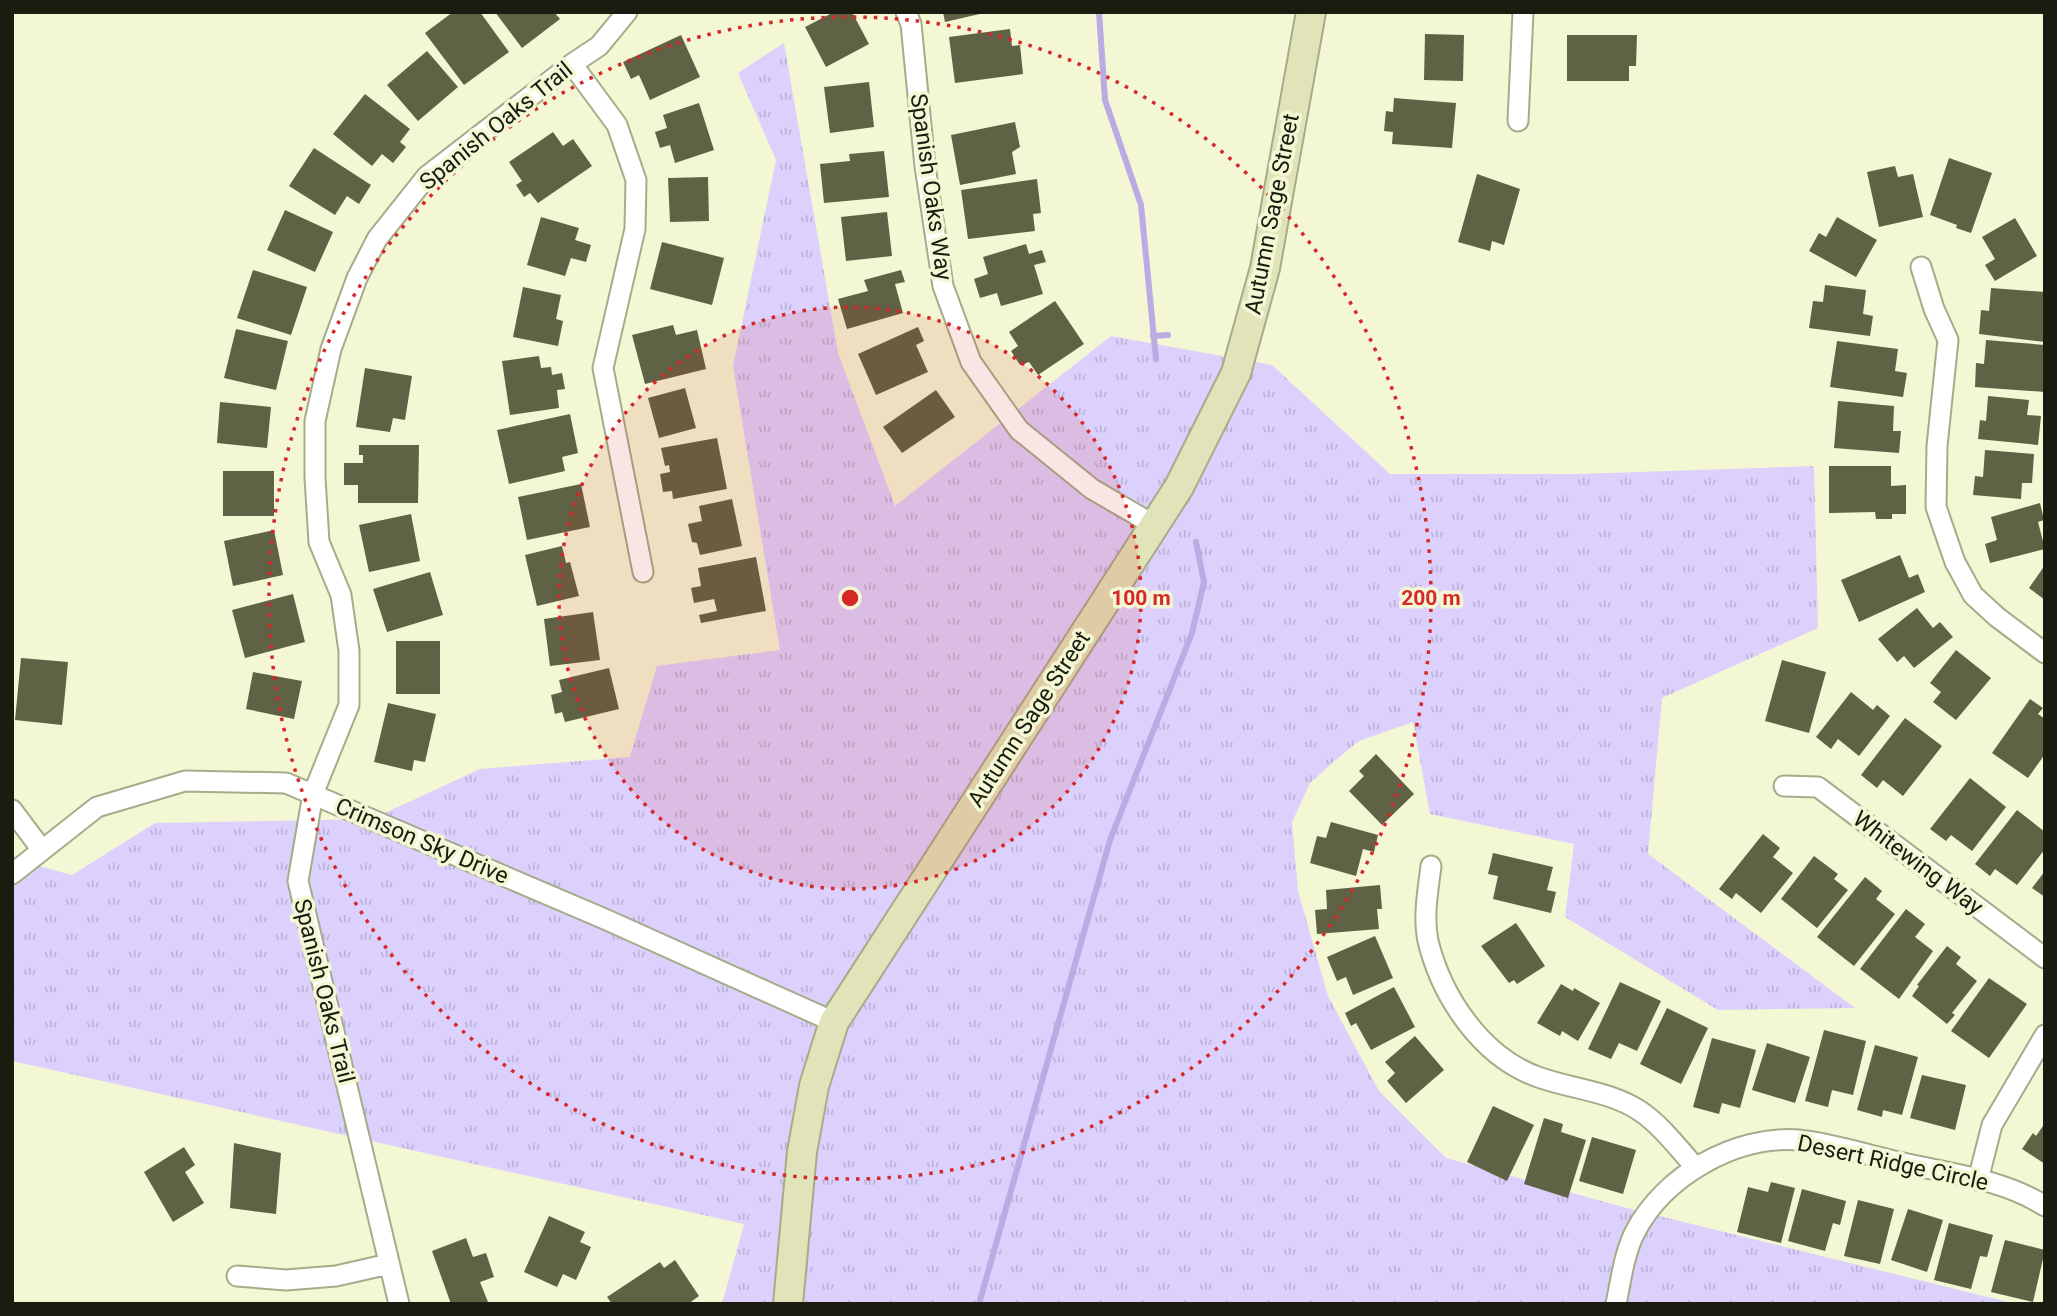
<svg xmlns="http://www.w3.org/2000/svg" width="2057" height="1316" font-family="Roboto,sans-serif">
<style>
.grass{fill:url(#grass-tufts)}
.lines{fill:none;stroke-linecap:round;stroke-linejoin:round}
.stream{stroke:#baabe3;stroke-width:6}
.building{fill:#5f6244}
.street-casing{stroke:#a6ab8a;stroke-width:23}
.secondary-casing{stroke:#a6ab8a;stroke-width:32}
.street{stroke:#fff;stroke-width:19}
.secondary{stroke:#e1e3b9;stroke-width:28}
.ring{fill:none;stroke:#d62828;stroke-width:3.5;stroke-dasharray:3.5 7}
.labels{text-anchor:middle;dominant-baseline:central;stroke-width:7;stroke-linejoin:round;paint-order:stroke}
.street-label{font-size:23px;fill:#1b1c10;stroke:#f3f7d4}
.centre{fill:#d62828;stroke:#f3f7d4;stroke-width:3.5}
.ring-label{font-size:21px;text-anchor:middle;font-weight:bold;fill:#d62828;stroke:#f3f7d4;stroke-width:7;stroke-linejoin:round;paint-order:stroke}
</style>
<defs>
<pattern id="grass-tufts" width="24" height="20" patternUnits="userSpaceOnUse" patternTransform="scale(1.75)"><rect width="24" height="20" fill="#dcd1fd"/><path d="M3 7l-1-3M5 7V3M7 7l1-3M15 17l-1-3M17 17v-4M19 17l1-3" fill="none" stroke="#bcb3d8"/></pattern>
</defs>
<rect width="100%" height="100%" fill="#f3f7d4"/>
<path class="grass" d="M784,43L838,353L895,506L1111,336L1272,365L1390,474H1578L1814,466L1818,628L1662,698L1648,854L1855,1008L1718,1010L1565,917L1574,844L1430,814L1413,722L1359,741L1332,763L1310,783L1292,822L1298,891L1328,996L1379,1091L1446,1158L1623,1207L2016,1304H722L744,1224L12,1061V859L72,875L155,823L372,819L480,769L630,757L657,666L780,650L733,366L776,160L738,73Z"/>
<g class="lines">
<path class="stream" d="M1099,12L1105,100L1141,205L1156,359
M1153,336L1168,335
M979,1304L1110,840L1192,633L1204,582L1196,542"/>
</g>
<path class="building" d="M453,12H480L509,52L464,85L425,33Z
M495,12H554L560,19L522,48Z
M834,12H852L869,44L826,67L805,27Z
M943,12H984V13L945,22Z
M1010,29L1012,46L1020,45L1023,74L955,83L949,37Z
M1425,34L1464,35L1463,81L1424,80Z
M681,35L700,77L650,100L639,75L631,79L623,62Z
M1567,35H1637L1636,66H1629V81H1567Z
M427,51L458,87L418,121L387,85Z
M869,82L874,127L830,133L824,87Z
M365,94L410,129L400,142L406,147L393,163L382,154L372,166L333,134Z
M1394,98L1456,103L1452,148L1392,144L1393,132L1384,131L1386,111L1393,112Z
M699,103L714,150L675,163L670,145L660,148L655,132L667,128L663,115Z
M1015,122L1020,147L1012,152L1016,174L960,185L951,135Z
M553,132L563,146L573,139L592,166L538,203L530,193L524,197L516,185L522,181L509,162Z
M314,148L371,185L359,204L347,196L335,215L289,186Z
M884,151L889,197L824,203L820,164L850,161L849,154Z
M1949,158L1992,173L1971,233L1956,228L1957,225L1930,215Z
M1895,166L1898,177L1913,174L1923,217L1879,227L1867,172Z
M1477,174L1520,189L1504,245L1492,241L1490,251L1458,242Z
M708,177L709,221L670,222L668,178Z
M1037,179L1041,213L1033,214L1035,231L968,239L961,190Z
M285,210L333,232L315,272L267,250Z
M887,212L892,256L846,261L841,217Z
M541,217L579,228L575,240L591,245L586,262L571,258L565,276L527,265Z
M1837,217L1877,240L1856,277L1809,251L1819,233L1826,237Z
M2015,218L2037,256L1995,281L1985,265L1995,259L1982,237Z
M662,242L724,258L712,305L650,289Z
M1026,244L1029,254L1042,250L1046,262L1034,265L1043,294L1001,306L997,293L980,298L974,279L988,274L983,257Z
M253,270L307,287L291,335L237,318Z
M901,270L905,282L895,284L903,313L847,329L838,299L868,291L864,280Z
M1825,285L1866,290L1863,314L1873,316L1870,336L1809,328L1813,301L1823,302Z
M523,287L561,295L556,319L563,321L558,346L513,337Z
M1991,288L2045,292V342L1979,334L1981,310L1989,311Z
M1055,301L1084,344L1038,375L1029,362L1020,365L1011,351L1018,346L1009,332Z
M673,325L676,335L697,330L706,369L645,384L632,335Z
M918,327L924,341L916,345L928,372L876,395L858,354Z
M236,329L288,341L276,390L224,378Z
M1986,340L2045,345V392L1975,387L1976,363L1984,364Z
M1837,341L1898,349L1895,371L1907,373L1903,397L1830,387Z
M539,356L541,368L551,367L552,375L562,373L565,389L557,390L559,408L510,415L502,361Z
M365,368L412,376L405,420L393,418L390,432L356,427Z
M685,388L696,428L659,438L648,398Z
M936,390L955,417L902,453L883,427Z
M1988,396L2029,400L2027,415L2041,416L2038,445L1978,439L1980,420L1986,421Z
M1838,401L1894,406L1893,431H1901L1899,453L1834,448Z
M220,402L271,407L267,448L217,443Z
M570,414L578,453L562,457L565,471L509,484L497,430Z
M717,438L727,489L673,499L672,491L663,492L660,474L670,472L669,465L665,466L661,448Z
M359,445H419L418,503H358V485H344V463H363V455H359Z
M1985,450L2034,454L2032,483H2022L2021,499L1973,495L1975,476L1983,477Z
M1829,466H1891V486L1906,485V514H1892V519H1876L1875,512L1829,513Z
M223,471H274V516H223Z
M581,484L590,527L527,540L518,497Z
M732,499L742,546L700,555L697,543L692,542L688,524L702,521L699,506Z
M2040,503L2044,520L2038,522L2045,549L1990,563L1985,544L1997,540L1991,517Z
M411,514L420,561L369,572L359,525Z
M274,530L283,575L233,586L224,541Z
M562,546L566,563L570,562L579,596L537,606L525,555Z
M1900,555L1909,578L1918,574L1925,592L1859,622L1841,580Z
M756,557L766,611L701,623L699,615L717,611L714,599L694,603L691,588L701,586L698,568Z
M2045,565V600L2029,588Z
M430,572L443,615L387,632L373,589Z
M293,594L305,642L245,658L232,610Z
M1917,608L1933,628L1940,622L1953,637L1914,668L1904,656L1897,662L1878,639Z
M593,612L600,660L550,666L544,619Z
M396,641H440V694H396Z
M1956,650L1991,678L1956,720L1933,702L1941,692L1930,683Z
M21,658L68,662L62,725L15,720Z
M1782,660L1826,672L1809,733L1765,721Z
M609,668L619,709L565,722L562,712L555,714L551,695L562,692L559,680Z
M253,672L302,681L294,719L246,709Z
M1851,692L1873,710L1877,705L1890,716L1859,756L1838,739L1831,749L1816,737Z
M2030,699L2043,708L2038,714L2045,719V754L2028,778L1992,753Z
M388,703L436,714L425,762L414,760L412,771L374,762Z
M1905,718L1942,746L1903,796L1883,780L1877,788L1861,775Z
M1376,754L1414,794L1382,825L1349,791L1364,776L1359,771Z
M1970,778L2006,807L1972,851L1951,835L1946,841L1930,829Z
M2017,810L2045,832V849L2017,885L1995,869L1990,876L1975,864Z
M1331,822L1378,835L1374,852L1363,849L1356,876L1310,863L1317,836L1326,838Z
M1763,834L1780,848L1773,857L1793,873L1761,913L1736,893L1732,899L1719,889Z
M1493,853L1553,867L1547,890L1556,892L1551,913L1493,899L1498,876L1488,874Z
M1814,856L1838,874L1834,879L1848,890L1817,928L1781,899Z
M2045,871V897L2032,888Z
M1865,877L1882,891L1876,899L1895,914L1854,966L1817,937Z
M1380,885L1382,909H1377L1379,929L1317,934L1315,910L1327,909L1326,890Z
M1906,909L1925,924L1915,937L1933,951L1899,999L1860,969Z
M1516,923L1545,966L1517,984L1514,980L1509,983L1481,946Z
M1375,936L1393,978L1353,995L1346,977L1337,981L1327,957Z
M1947,946L1961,957L1956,964L1977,981L1952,1013L1955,1015L1947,1024L1912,996L1919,986L1917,985Z
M1989,978L2027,1004L1989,1058L1951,1031Z
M1620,982L1661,1001L1637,1051L1619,1043L1611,1059L1588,1049Z
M1561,984L1573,991L1574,988L1600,1003L1578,1041L1562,1031L1560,1036L1537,1023Z
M1394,987L1415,1027L1371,1050L1356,1023L1351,1026L1345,1013Z
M1667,1008L1708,1028L1681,1084L1640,1064Z
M1824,1030L1866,1041L1853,1095L1832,1090L1828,1107L1805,1101Z
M1415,1036L1444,1070L1406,1103L1387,1081L1395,1073L1385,1062Z
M1712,1038L1756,1050L1740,1108L1722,1103L1719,1114L1693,1107Z
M1767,1043L1810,1057L1795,1103L1752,1090Z
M1875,1045L1918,1057L1902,1115L1883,1110L1882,1117L1857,1110Z
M1922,1075L1966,1085L1955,1130L1910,1118Z
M1493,1106L1534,1125L1507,1181L1467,1162Z
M1544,1118L1563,1124L1561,1132L1586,1140L1568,1198L1524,1184Z
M2045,1123V1164L2022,1149L2033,1133L2036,1136Z
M1592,1137L1636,1150L1623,1194L1579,1181Z
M234,1143L281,1153L276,1214L230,1208Z
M184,1147L195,1165L185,1172L204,1203L173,1222L144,1172Z
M1771,1182L1795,1188L1781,1243L1737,1232L1748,1187L1768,1192Z
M1802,1189L1846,1201L1840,1225L1833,1223L1825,1251L1788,1241Z
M1858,1200L1894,1209L1880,1264L1844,1256Z
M1908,1209L1943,1220L1927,1272L1891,1260Z
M549,1216L585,1232L580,1242L591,1247L576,1280L563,1274L557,1287L524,1272Z
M1949,1223L1993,1235L1987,1257L1980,1256L1971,1289L1934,1280Z
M466,1238L473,1257L486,1253L494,1277L480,1282L488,1302L484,1304H451L432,1251Z
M2005,1240L2045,1250L2033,1302L1991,1292Z
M675,1260L699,1296L688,1304H612L607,1297L660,1262L664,1268Z"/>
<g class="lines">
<g class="street-casing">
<path id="street" d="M906,12L911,24L925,166L943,286L971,362L1019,430L1092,489L1154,525
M572,64L617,125L636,180L635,229L603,368L643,572
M1518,121L1523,12
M1921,267L1934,309L1948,340L1937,446L1936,507L1955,562L1973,595L1997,617L2045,653
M1784,786L1818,787L2045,958
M12,810L42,850
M1431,866C1428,890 1423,917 1428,941C1442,998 1482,1057 1538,1077C1571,1089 1610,1091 1640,1111C1661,1125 1679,1149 1696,1168
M12,874L97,807L185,781L286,783L607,920L834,1022
M1978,1180L1992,1125L2045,1035
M237,1276L286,1280L336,1276L389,1264
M399,1304L298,881L313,794L349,705V651L341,595L319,542L315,478V421L331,349L357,278L377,239L427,176L572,64L599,46L627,12
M1616,1304C1621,1280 1624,1254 1635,1232C1664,1176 1735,1135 1799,1140C1830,1143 1871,1156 1903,1163C1951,1174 2002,1179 2045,1206"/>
</g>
<g class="secondary-casing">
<path id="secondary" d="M788,1304L802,1152L814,1086L834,1022L1179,487L1236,373L1265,268L1311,12"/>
</g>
<use href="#street" class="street"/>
<use href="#secondary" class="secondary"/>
</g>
<circle cx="850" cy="598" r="291" fill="#d62828" fill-opacity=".12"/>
<g class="ring">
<circle cx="850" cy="598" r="291"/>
<circle cx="850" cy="598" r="581"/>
</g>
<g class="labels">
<g class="street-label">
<text transform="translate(496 126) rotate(-39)">Spanish Oaks Trail</text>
<text transform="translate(931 187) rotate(82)">Spanish Oaks Way</text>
<text transform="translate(1272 214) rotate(-79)">Autumn Sage Street</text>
<text transform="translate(1029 719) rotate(-57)">Autumn Sage Street</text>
<text transform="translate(422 841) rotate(23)">Crimson Sky Drive</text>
<text transform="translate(1918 863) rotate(37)">Whitewing Way</text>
<text transform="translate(324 991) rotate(76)">Spanish Oaks Trail</text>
<text transform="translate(1893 1163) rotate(12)">Desert Ridge Circle</text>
</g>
</g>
<circle cx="850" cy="598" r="10" class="centre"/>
<g class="ring-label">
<text x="1141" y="605">100 m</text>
<text x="1431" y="605">200 m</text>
</g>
<rect width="2057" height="1316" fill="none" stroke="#1b1c10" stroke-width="28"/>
</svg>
